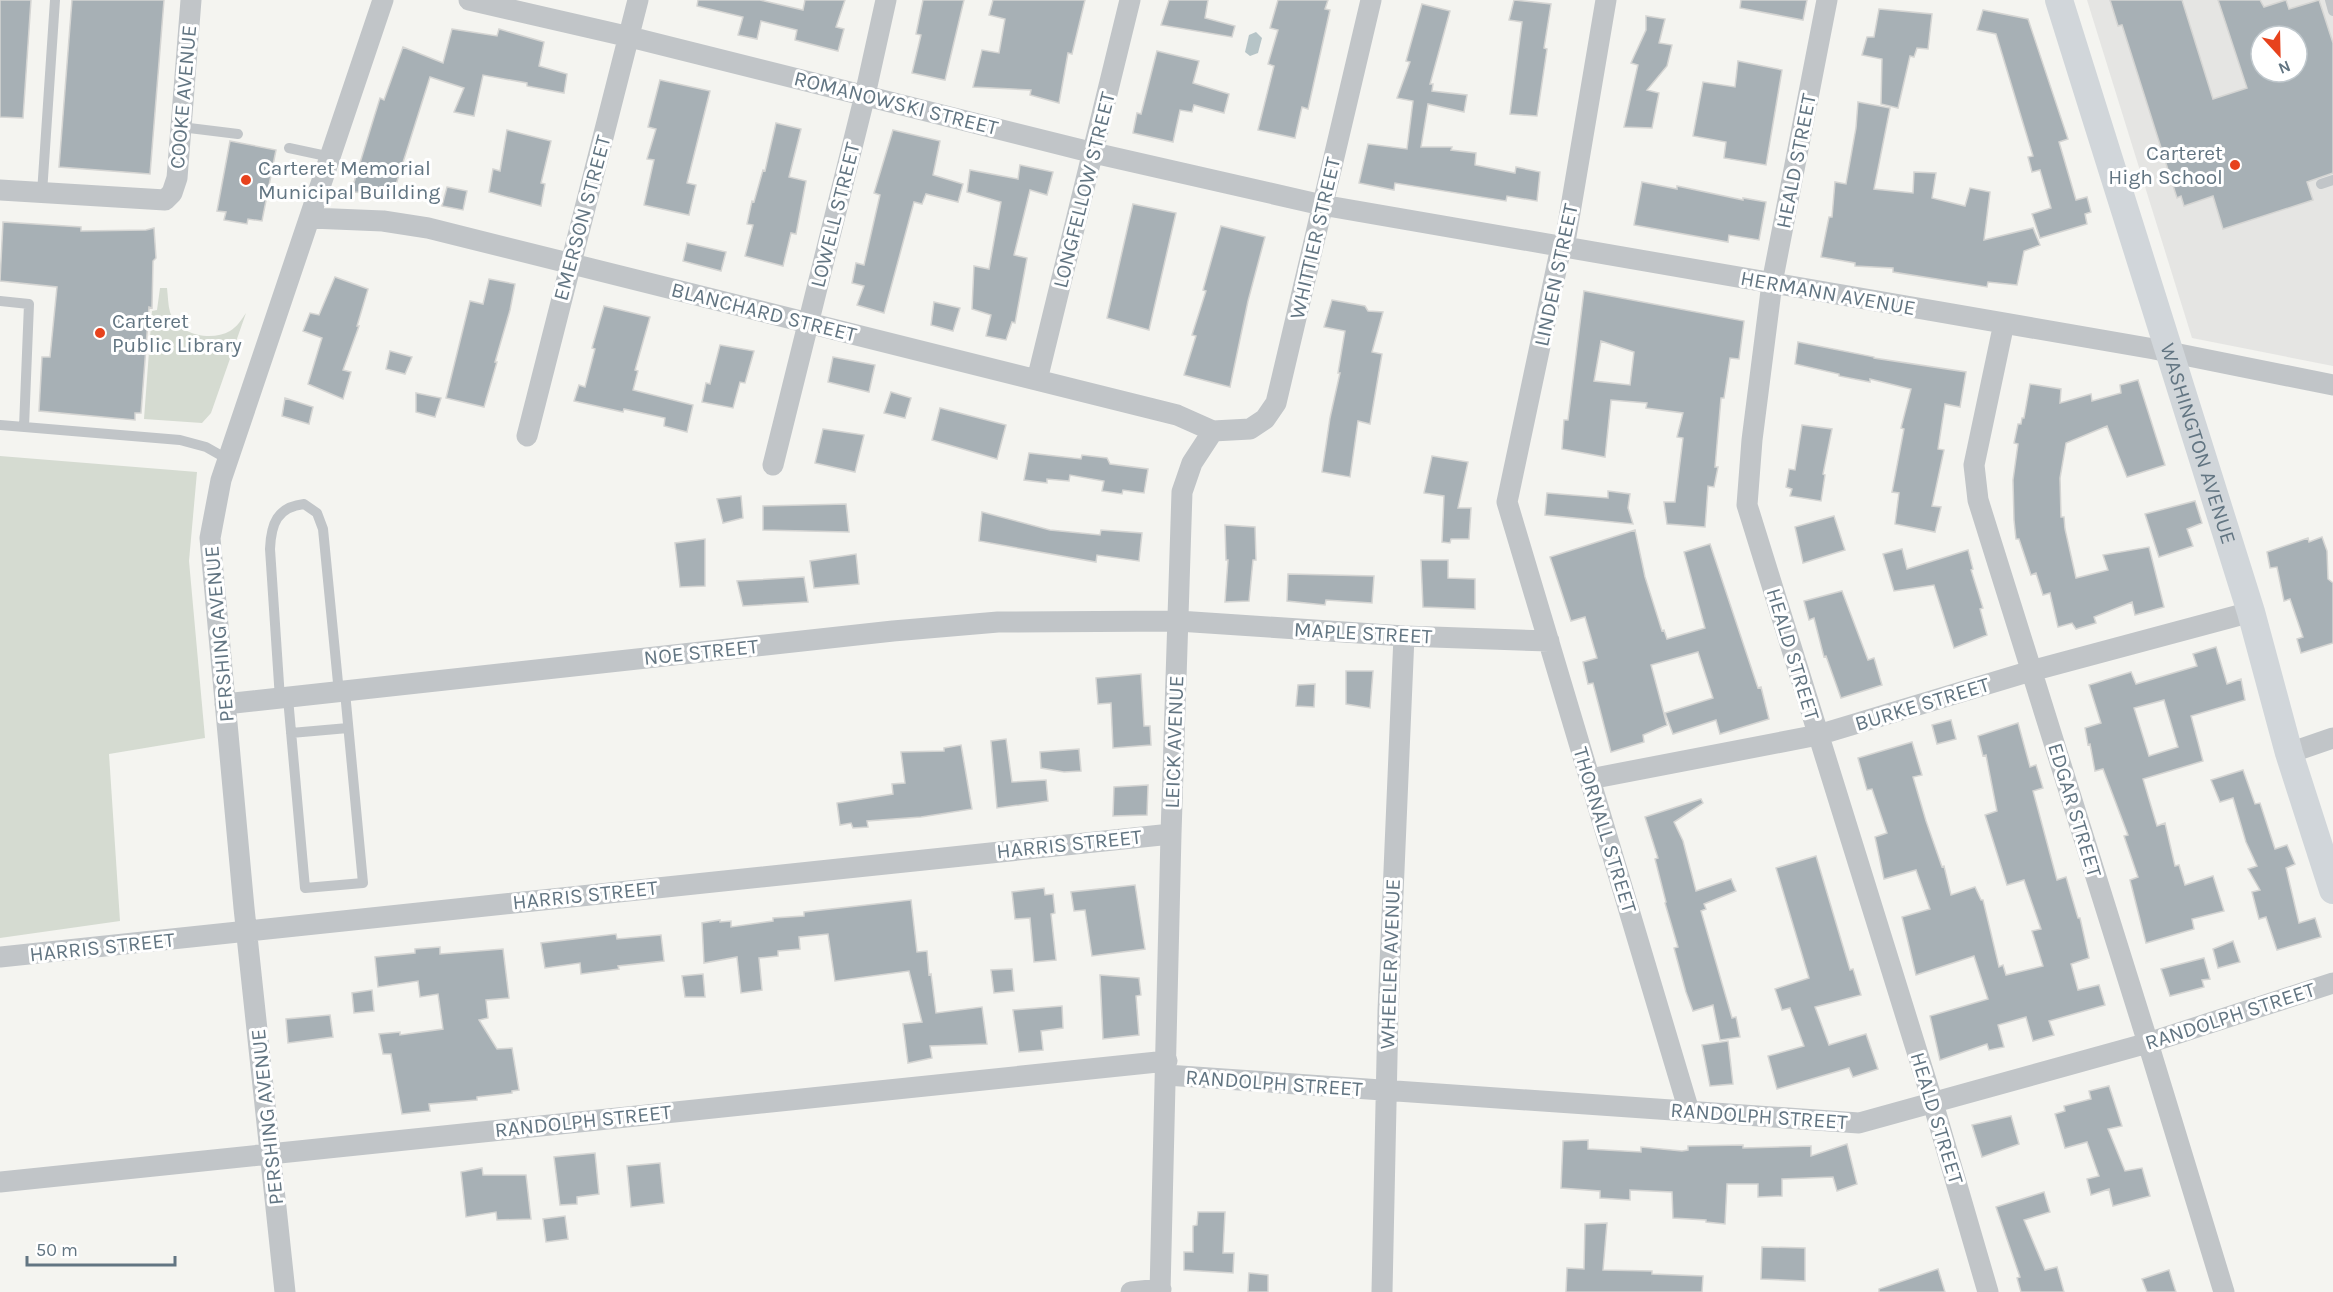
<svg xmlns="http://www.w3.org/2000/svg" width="2333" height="1292" font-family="Karla,sans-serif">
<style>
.built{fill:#e5e5e3;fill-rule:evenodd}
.green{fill:#d5dbd1}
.water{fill:#b6c4c7}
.building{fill:#a7b0b5;stroke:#d5d5d3;stroke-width:1.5;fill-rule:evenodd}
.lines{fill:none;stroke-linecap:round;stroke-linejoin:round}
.lane{stroke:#c1c5c8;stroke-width:10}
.street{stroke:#c1c5c8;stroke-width:21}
.secondary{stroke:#d1d6da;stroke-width:28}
.poi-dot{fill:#e7421d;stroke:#fff;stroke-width:2}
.labels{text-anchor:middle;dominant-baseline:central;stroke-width:6;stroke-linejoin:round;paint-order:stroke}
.street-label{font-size:21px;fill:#627582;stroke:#fff}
.poi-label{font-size:21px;fill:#627582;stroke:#fff;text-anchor:start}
</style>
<rect width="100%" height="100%" fill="#f4f4f0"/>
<path class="built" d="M2087,0H2333V366L2192,338ZM2261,36H2297V72H2261Z"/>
<path class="green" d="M160,288H167C168,296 168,305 170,312C178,335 211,342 230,331C237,327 242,319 246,313L211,413L202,423L144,419L152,311L157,310Z
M0,456L197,472L189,561L205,738L109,754L120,921L0,938Z"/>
<path class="water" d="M1256,32L1262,38L1258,53L1250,56L1245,52L1249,35Z"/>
<path class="building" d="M0,0H31L23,118L0,117Z
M72,0H164L150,174L59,167Z
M698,0H760L803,10L805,0H845L836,27L844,29L838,51L795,40L797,30L761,21L757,39L738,35L743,17L697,6Z
M923,0H964L945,80L912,73L921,35L916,34Z
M993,0H1085L1072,54L1068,53L1059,103L1030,95L1031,90L973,87L982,50L999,53L1005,19L989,15Z
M1169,0H1208L1205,18L1235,26L1232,37L1161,25Z
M1278,0H1328L1325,9L1330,10L1308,109L1302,107L1295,138L1258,130L1274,66L1268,64L1278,30L1270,28Z
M1514,0L1551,4L1544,48L1547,49L1537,116L1510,114L1522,22L1509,20Z
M1741,0H1807L1803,20L1740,8Z
M2110,0H2182L2213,99L2247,88L2218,0H2260L2264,7L2286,0L2289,9L2319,0L2333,43V173L2307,182L2313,200L2223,229L2213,196L2184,206L2181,196L2177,198L2122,25L2118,26ZM2261,36H2297V72H2261Z
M1422,4L1450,11L1430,84H1433L1432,91L1467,95L1464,112L1428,104L1421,147H1452L1451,150L1476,153L1475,165L1515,173L1516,167L1540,172L1537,201L1507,196L1506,201L1395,183L1394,190L1359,183L1368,144L1407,149L1413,101L1397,98L1410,62L1406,61Z
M1879,9L1932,14L1928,49L1917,48L1914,57L1910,56L1898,108L1881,104L1882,59L1862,55L1867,37H1874Z
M1983,10L2028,19L2068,139L2059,142L2076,200L2087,197L2091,212L2085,214L2087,224L2040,238L2032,214L2051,208L2040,170L2032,172L2028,157L2033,156L1996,34L1977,30Z
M1646,16L1665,19L1659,43L1672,45L1667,66L1647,90L1659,93L1652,128L1624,127L1638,65L1631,63L1646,30Z
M452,29L497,36L499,29L544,42L539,66L567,74L564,93L527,86V83L483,75L474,116L454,112L464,88L430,77L393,194L351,192L380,98L384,100L403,47L443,63Z
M1157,51L1199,61L1193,83L1229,94L1224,113L1194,105L1192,112L1180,110L1173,142L1133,133L1137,113L1141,114Z
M1738,61L1782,70L1766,165L1724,158L1726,142L1693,136L1703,82L1735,87Z
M660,80L710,91L687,183L696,185L689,215L644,205L654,160L647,159L656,129L648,127Z
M1858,102L1890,108L1874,189L1913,193L1914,172L1936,173L1932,198L1965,206L1970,188L1990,192L1984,240L2033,228L2040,245L2024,251L2017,285L1988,282L1987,287L1893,272V268L1855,266V263L1821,257L1829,217H1832L1835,182L1846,184L1856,128Z
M776,123L801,129L789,177L806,181L796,234L791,233L783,266L745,256L753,225L747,224L752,201L754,202L763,170L765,171Z
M507,130L551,141L541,183L545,184L541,206L489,192L493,169L500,171Z
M893,130L940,141L933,175L963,184L958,202L926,194L922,204L914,202L884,313L857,305L864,286L852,283L856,263L864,265L880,195L874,193Z
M230,141L276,150L262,221L248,219L247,224L224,220L226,212L217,211Z
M1020,165L1053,172L1047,195L1030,190L1014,255L1027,258L1015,323L1012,322L1006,340L986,336L991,315L972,309L974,266L989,269L1001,202L967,192L970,170L1018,179Z
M1642,182L1677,189V186L1743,200V198L1766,202L1759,240L1729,235L1728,242L1634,225Z
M447,187L467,191L463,210L442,206Z
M1133,204L1176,213L1149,330L1107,318Z
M3,222L81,227V231L146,230L154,228L156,258L153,261L152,308L149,307L141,413H135V420L39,411L42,357H50L57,287L0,281Z
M1221,226L1265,237L1248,301L1230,387L1184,375L1196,336L1192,335L1206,291L1203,290Z
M687,243L726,252L721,271L683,261Z
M335,277L368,289L357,326H359L343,370L351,372L343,399L308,384L322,338L303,331L310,313L319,315Z
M489,279L515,284L510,310L495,362H497L484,407L446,398L470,301L483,304Z
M1584,291L1744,321L1739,359L1730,358L1724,398H1721L1715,467H1718L1714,487L1708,486L1705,527L1667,524L1664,502H1675L1683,438L1677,437L1683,413L1646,408L1647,403L1611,400L1605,457L1562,449L1564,420H1568ZM1601,341L1634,352L1630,385L1594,381Z
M1332,300L1365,306L1368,311L1383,312L1372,352L1382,354L1370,424L1358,421L1350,477L1322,472L1330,418L1340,373H1338L1345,331L1324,327Z
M934,302L960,308L953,331L931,325Z
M604,306L650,317L635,370L638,371L633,390L693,405L687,432L664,426L665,418L624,409L623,412L574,401L579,385L585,387L595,349L592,348Z
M1798,342L1874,357V358L1966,372L1960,407L1945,404L1938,449L1944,450L1932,506L1941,507L1935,532L1895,524L1899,493L1892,492L1904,429L1901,428L1911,389L1870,379V382L1839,376V374L1795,364Z
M720,345L754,351L745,383L740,382L733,408L702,402L706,383L710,384Z
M390,351L412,357L405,374L386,369Z
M833,357L875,365L869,392L828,382Z
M2138,380L2165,465L2127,477L2107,426L2066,443L2060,478L2061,517H2064L2065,529L2076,578L2108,570L2103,555L2149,547L2164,607L2135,615L2132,602L2094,617L2096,623L2076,629L2072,623L2058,627L2050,593L2043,595L2036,573L2031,575L2019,539H2016L2014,520L2013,480L2018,444L2014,443L2018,424H2021L2022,418H2024L2030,384L2061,389L2060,403L2091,394L2092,401L2121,393L2120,385Z
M891,392L911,398L905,418L884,413Z
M416,393L441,398L435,417L416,412Z
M285,398L313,407L309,424L282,416Z
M940,408L1006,425L997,459L932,440Z
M1802,425L1832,429L1823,474L1825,475L1821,501L1790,496L1792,489L1786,487L1789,469L1795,470Z
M823,429L864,435L855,472L815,463Z
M1029,453L1081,459L1082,455L1107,458L1110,464L1148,469L1144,493L1123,490L1122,494L1102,491L1104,481L1070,475L1069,481L1047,479V483L1024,480Z
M1432,456L1468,462L1458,508H1471L1469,539H1451L1450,543L1442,542L1444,496L1424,493Z
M1608,491L1630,494L1628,508L1633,524L1545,515L1547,493L1608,498Z
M741,496L743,518L723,523L717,499Z
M2195,501L2202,523L2187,529L2193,546L2159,557L2145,514Z
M846,504L849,532L763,530V506Z
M982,512L1050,530L1100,535L1101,530L1142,533L1139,561L1097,555L1096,562L979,541Z
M1834,516L1845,550L1803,563L1795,527Z
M1225,525L1255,527L1256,560H1253L1249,601L1225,602L1228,560H1226Z
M1635,530L1645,577L1662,631L1664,630L1667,639L1705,628L1684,552L1710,544L1758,688L1761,687L1769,719L1720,734L1716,720L1673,734L1665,713L1713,698L1698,652L1651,665L1667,725L1643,735L1644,742L1611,752L1593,683L1588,684L1583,662L1597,658L1585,617L1571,621L1550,557Z
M2322,537L2327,551L2328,579L2333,583V643L2301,653L2297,639L2303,637L2290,599L2284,601L2277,567L2270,568L2267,552L2308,538L2309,542Z
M705,539V586L680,587L675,543Z
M1902,549L1907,569L1968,550L1973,569L1971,570L1983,608L1980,609L1987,635L1954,648L1934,585L1894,591L1883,554Z
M856,554L859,584L814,588L810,561Z
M1421,560H1448V578L1475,579V609L1423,607Z
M1288,574L1374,576L1372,603L1326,600L1325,605L1287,601Z
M804,577L808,602L743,606L737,581Z
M1842,591L1868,660L1874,658L1882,685L1841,698L1826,656L1824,657L1814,618L1809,620L1804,601Z
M2216,647L2227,684L2241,679L2245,700L2191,716L2203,761L2143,779L2157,826L2165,823L2175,866L2179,865L2185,885L2213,876L2224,911L2192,919L2194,929L2146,943L2130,880L2138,877L2124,836L2128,835L2103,769L2095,771L2090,744L2088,745L2085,728L2101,723L2089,685L2131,672L2136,684L2197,666L2193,654ZM2164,700L2178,747L2149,756L2134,708Z
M1346,671H1373L1370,708L1346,704Z
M1141,674L1144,726H1150L1151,745L1113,748L1111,703L1098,704L1096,678Z
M1315,684L1314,707L1296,706L1298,685Z
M1951,720L1956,739L1937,744L1932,725Z
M2018,723L2030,767L2036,765L2043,788L2033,791L2057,880L2066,877L2078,918H2080L2089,958L2071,964L2078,990L2099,985L2105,1005L2049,1021L2054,1035L2033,1041L2026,1017L1998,1025L2004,1047L1989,1050L1987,1044L1940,1060L1930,1016L1988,999L1974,956L1916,975L1902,917L1930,909L1916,870L1884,879L1875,837L1887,833L1872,789L1867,790L1858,758L1912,742L1922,775L1913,777L1926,821L1942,867L1944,866L1951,895L1975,887L1981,900H1983L1999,967L2003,965L2006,975L2043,966L2032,931L2041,929L2024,880L2007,885L1985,815L1997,811L1986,755L1983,756L1978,736Z
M1006,739L1012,782L1046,780L1048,801L997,808L991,741Z
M961,745L972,809L921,817L867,821L868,827L853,828L851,823L840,825L837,803L893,794L892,784L905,783L901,752L944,751V748Z
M1079,749L1081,771L1064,772L1041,768L1040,752Z
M2243,770L2255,804L2260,803L2275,849L2287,845L2295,864L2286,868L2299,923L2315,918L2321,937L2277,950L2266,917L2259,919L2252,892L2260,890L2248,869L2257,866L2246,842L2233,798L2220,802L2211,780Z
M1148,785L1147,815L1113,816L1114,787Z
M1701,799L1703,803L1674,822L1683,841L1696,891L1731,879L1736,891L1704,904L1706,909L1701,911L1732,1018L1736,1017L1740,1037L1720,1040L1713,1005L1693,1011L1686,992L1674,948L1678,947L1665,903L1666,902L1655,859L1658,858L1645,817Z
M1816,856L1850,970L1853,969L1861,995L1815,1007L1829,1045L1866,1034L1878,1069L1853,1077L1849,1068L1777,1089L1768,1056L1804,1046L1790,1008L1782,1010L1775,989L1809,978L1776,868Z
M1135,885L1145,949L1092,956L1085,910L1074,911L1071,892Z
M1044,888L1045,895L1053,894L1055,913L1051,914L1056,960L1034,962L1030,918L1015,919L1012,892Z
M911,900L917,952L927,951L929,975L931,974L936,1013L982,1007L987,1044L930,1046L932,1058L908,1063L903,1024L922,1022L909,971L835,981L828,934L799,937L800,949L778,951V956L759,958L762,990L741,993L737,957L704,963L702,923L720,920V922L731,921V927L773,921V918L804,916V912Z
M616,934L617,939L661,935L664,961L618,966L619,969L581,974L580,963L545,968L541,943Z
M2233,941L2240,962L2218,968L2213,949Z
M440,947V954L503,949L509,998L486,1000L488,1018L479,1020L497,1049L512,1048L519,1090L512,1091V1093L477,1097V1100L429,1104L430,1111L402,1114L391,1054H383L379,1034L400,1032V1035L443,1029L438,994L420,997L418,981L378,987L375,957L415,953V949Z
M2204,958L2210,979L2202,980L2204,987L2170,996L2161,969Z
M1012,969L1014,991L994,993L991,970Z
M703,974L705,997H685L682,976Z
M1100,975L1139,978L1141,995L1136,996L1139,1035L1103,1039Z
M372,990L374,1011L354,1013L352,993Z
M1062,1006L1063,1028L1041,1031L1043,1050L1019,1052L1013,1010Z
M330,1015L333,1037L288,1043L286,1019Z
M1728,1041L1733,1084L1710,1086L1702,1045Z
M2109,1086L2122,1126L2108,1129L2125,1171L2142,1168L2150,1196L2113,1206L2109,1189L2091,1195L2087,1179L2099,1176L2087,1142L2065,1148L2055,1114L2065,1111L2064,1106L2091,1099L2089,1091Z
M2011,1116L2019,1144L1982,1157L1972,1125Z
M1588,1140V1149L1641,1152V1147L1682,1151L1688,1150V1146L1743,1145V1148L1811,1146V1156L1847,1144L1857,1184L1837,1191L1833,1177L1782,1179V1196L1758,1197V1184H1727L1725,1224L1706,1222V1220L1673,1218L1672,1192L1630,1190V1200L1600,1198V1191L1561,1188L1563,1141Z
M595,1153L599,1194L577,1197V1204L560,1205L554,1157Z
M660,1163L664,1203L631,1207L627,1166Z
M482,1168L483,1175H526L531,1219L497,1220L496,1212L466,1217L461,1172Z
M2044,1192L2050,1212L2024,1220L2045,1270L2057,1267L2064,1292H2021L2017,1278L2020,1277L1996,1207Z
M1198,1212H1225L1223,1253H1234L1233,1273L1184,1270V1252H1193V1226L1197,1225Z
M565,1216L568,1239L546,1242L543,1219Z
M1607,1223L1603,1270L1652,1271V1274L1703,1276L1702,1292H1566L1567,1268L1584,1269L1585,1224Z
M1762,1247L1805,1248V1281L1761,1279Z
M1938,1269L1945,1292H1879V1289Z
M2169,1270L2176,1292H2147L2142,1279Z
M1249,1273L1268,1275V1292H1248Z"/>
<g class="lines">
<path class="lane" d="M2330,0L2333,11
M181,127L238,134
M289,148L331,157
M2321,184L2333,180
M42,193L55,0
M0,301L29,304L24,427
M0,425L180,440L206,447L229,460
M288,698L305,888L363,883L345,692
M280,699L270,549C271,524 277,507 304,504L317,513L323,529L339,693
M291,733L348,728"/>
<path class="street" d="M469,0L630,37L1094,153L1322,205L2154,349L2333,385
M1606,0L1565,242L1561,247L1507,502L1689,1111
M1827,0L1772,283L1752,440L1747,505L1933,1103L1988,1292
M0,190L165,200L172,193L177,178L191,0
M311,218L383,221L428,228L1177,415L1213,431L1250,429L1265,419L1276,403L1371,0
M2004,323L1974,465L1978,500L2148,1043L2224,1292
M1037,380L1130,0
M527,436L638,0
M773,465L865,95L886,0
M225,704L893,631L998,622L1178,621L1404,636L1549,641
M2289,753L2333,738
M1590,779L1818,735L2031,671L2251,612
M0,957L1171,834
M1166,1075L1859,1123L2148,1043L2333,983
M0,1182L1167,1061
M285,1292L244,908L210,538L221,480L383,0
M1131,1292L1161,1289
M1160,1292L1171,834L1182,492L1192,463L1213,431
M1382,1292L1388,1011L1404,636"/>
<path class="secondary" id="s1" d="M2059,0L2251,612L2289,753L2333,890"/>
</g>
<g class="poi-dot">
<circle cx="2235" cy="165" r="6"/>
<circle cx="246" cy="180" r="6"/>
<circle cx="100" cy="333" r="6"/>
</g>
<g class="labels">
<g class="street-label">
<text transform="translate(183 97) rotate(-85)">COOKE AVENUE</text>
<text transform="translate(896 103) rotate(14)">ROMANOWSKI STREET</text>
<text transform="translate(1796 161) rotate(-79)">HEALD STREET</text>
<text transform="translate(1084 190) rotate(-76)">LONGFELLOW STREET</text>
<text transform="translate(835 215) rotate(-76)">LOWELL STREET</text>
<text transform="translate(582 218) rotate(-75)">EMERSON STREET</text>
<text transform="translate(1315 238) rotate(-77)">WHITTIER STREET</text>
<text transform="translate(1556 275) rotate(-78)">LINDEN STREET</text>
<text transform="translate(1828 293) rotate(10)">HERMANN AVENUE</text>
<text transform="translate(764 312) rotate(14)">BLANCHARD STREET</text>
<text stroke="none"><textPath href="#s1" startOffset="465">WASHINGTON AVENUE</textPath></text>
<text transform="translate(1363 633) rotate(3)">MAPLE STREET</text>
<text transform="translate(219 634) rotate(-95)">PERSHING AVENUE</text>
<text transform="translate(701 652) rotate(-6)">NOE STREET</text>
<text transform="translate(1793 654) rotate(73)">HEALD STREET</text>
<text transform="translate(1922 704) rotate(-17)">BURKE STREET</text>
<text transform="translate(1174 742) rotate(-88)">LEICK AVENUE</text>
<text transform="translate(2075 810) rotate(73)">EDGAR STREET</text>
<text transform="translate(1605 830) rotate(73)">THORNALL STREET</text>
<text transform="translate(1069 844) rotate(-6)">HARRIS STREET</text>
<text transform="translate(585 895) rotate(-6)">HARRIS STREET</text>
<text transform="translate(102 947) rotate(-6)">HARRIS STREET</text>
<text transform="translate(1390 964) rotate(-88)">WHEELER AVENUE</text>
<text transform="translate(2230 1016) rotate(-18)">RANDOLPH STREET</text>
<text transform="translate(1274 1083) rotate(4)">RANDOLPH STREET</text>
<text transform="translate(1759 1116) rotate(4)">RANDOLPH STREET</text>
<text transform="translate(267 1117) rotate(-96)">PERSHING AVENUE</text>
<text transform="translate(1937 1118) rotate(73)">HEALD STREET</text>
<text transform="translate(583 1121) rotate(-6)">RANDOLPH STREET</text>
</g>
<g class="poi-label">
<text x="2223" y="153" text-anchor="end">Carteret<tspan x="2223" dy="24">High School</tspan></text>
<text x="258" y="168">Carteret Memorial<tspan x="258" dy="24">Municipal Building</tspan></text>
<text x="112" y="321">Carteret<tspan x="112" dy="24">Public Library</tspan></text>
</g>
</g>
<g transform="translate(2279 54) rotate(158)"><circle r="28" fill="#ffffff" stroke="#c0c8cd" stroke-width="1.5"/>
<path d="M0-4.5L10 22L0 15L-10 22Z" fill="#e7421d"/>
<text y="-9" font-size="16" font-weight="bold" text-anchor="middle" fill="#627582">N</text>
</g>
<path d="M27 1256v9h148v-9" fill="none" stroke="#627582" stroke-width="3"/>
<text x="36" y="1256" font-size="18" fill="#627582" stroke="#ffffff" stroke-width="4.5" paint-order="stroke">50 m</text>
</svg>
